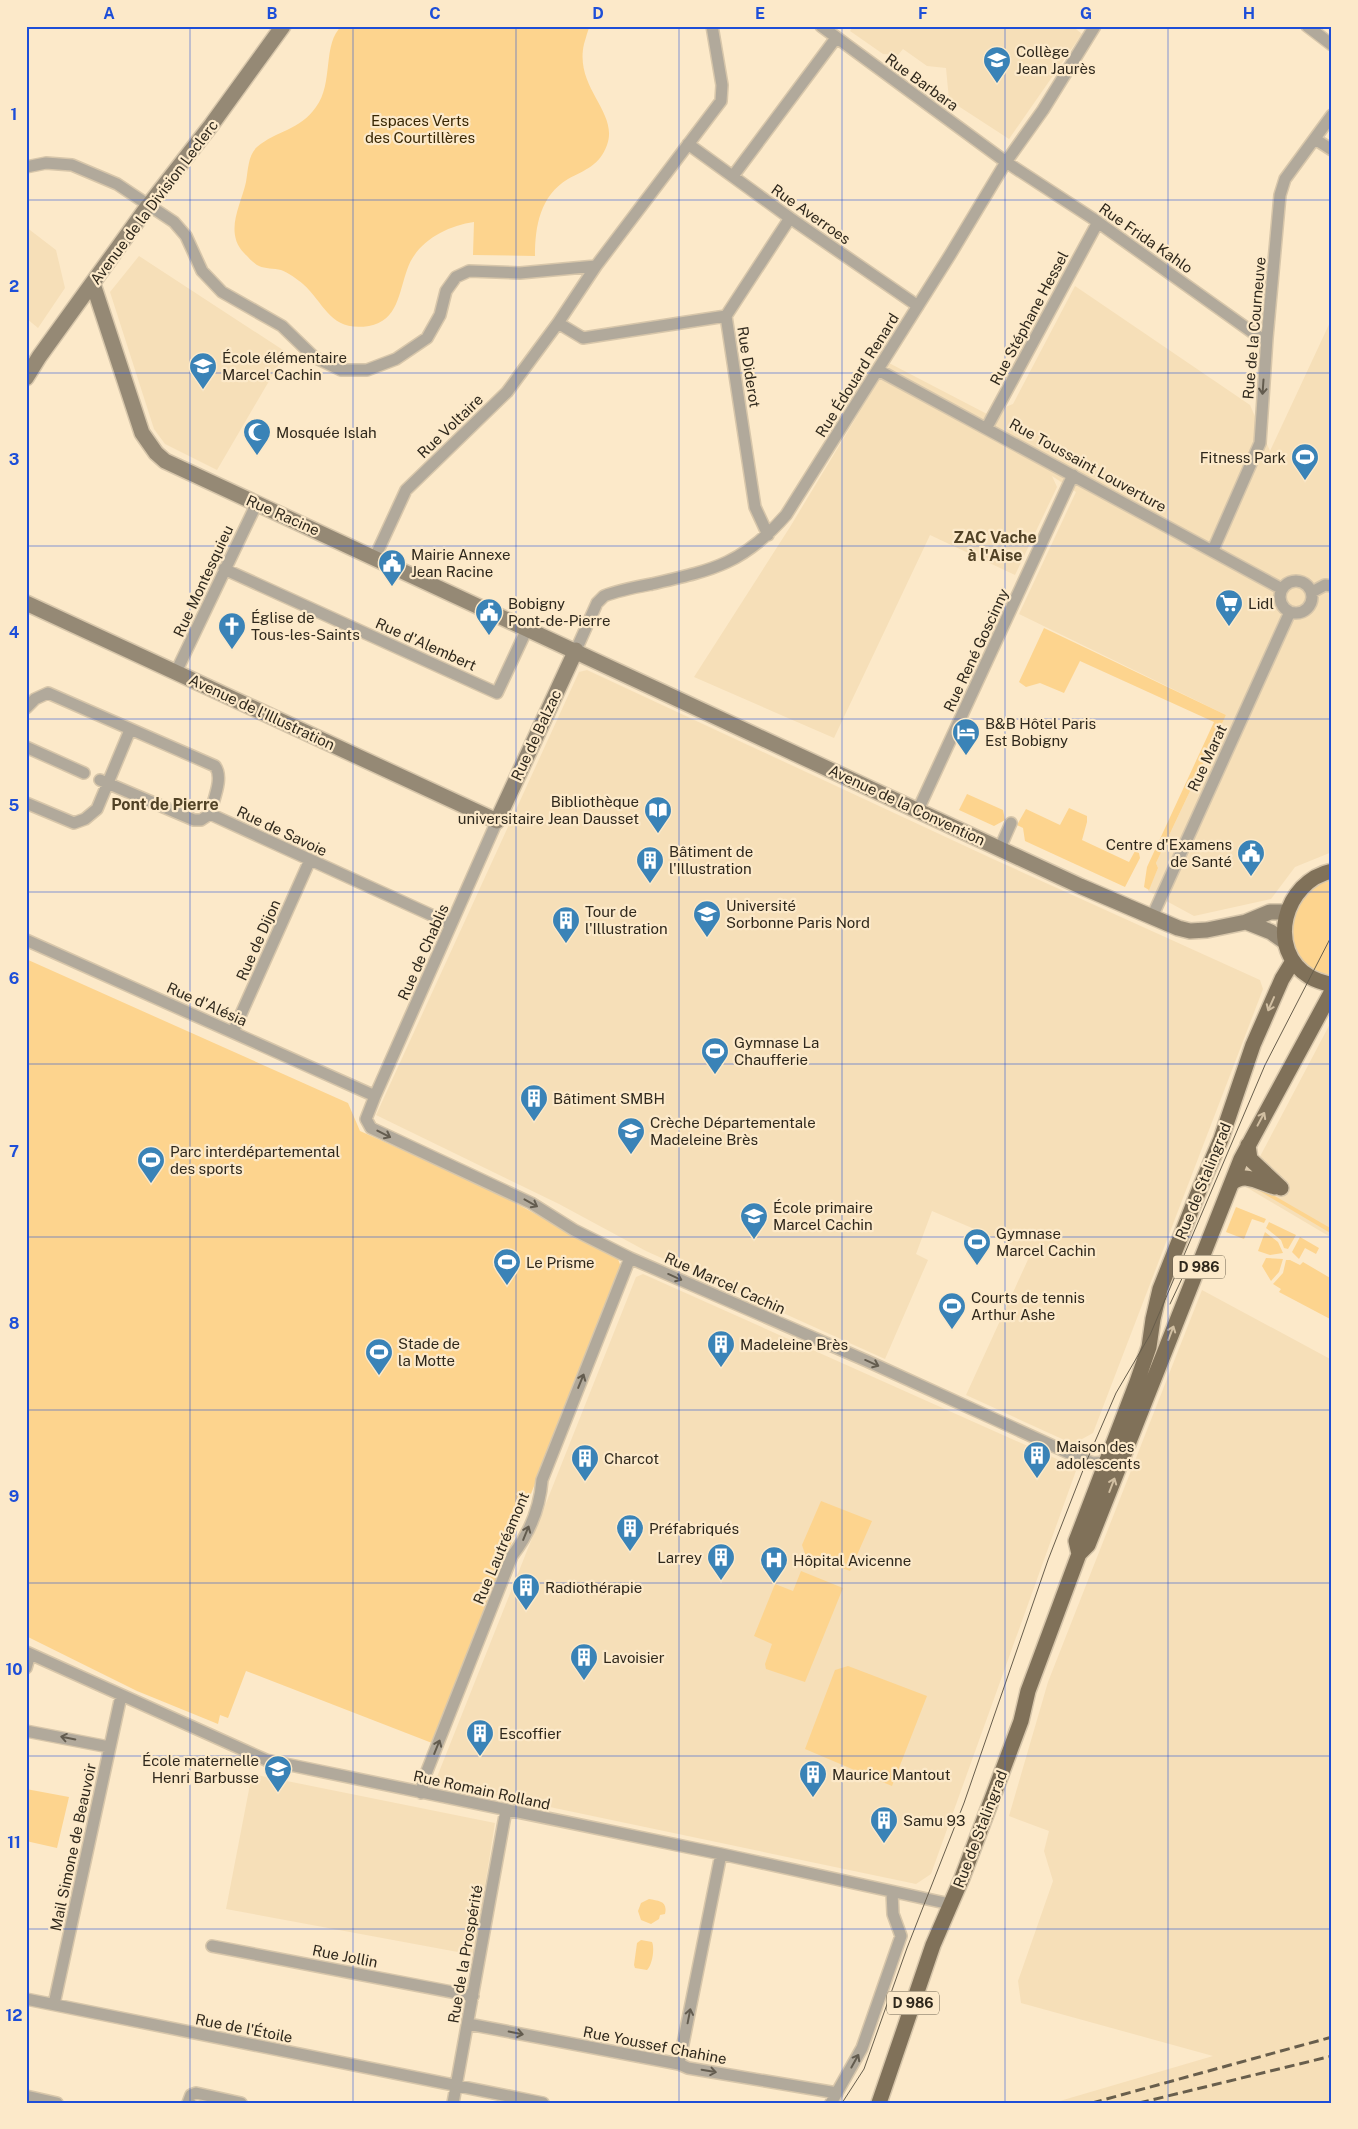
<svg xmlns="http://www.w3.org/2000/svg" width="1358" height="2129" font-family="'Public Sans',sans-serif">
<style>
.built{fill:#f6dfb8}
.green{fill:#fdd48e}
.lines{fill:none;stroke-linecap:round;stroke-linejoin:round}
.street-casing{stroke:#d7c6aa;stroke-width:14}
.secondary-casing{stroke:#d7c6aa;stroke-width:18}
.primary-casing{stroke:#d7c6aa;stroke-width:18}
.street{stroke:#b1a99b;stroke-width:11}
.secondary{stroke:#958975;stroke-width:15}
.primary{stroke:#807159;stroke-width:15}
.tram{stroke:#685e4c;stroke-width:1}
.rail{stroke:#685e4c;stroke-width:3;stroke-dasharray:10 5;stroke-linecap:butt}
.oneway{stroke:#635c4f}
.oneway2{stroke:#d1bfa2}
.grid{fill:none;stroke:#1d4ed8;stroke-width:1;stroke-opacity:0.55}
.labels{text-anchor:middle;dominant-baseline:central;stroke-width:4.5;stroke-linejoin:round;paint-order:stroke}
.shield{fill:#fce9c9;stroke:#6c6250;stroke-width:1}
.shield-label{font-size:14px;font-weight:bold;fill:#2f281c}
.poi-label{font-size:15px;fill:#2f281c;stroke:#fce9c9;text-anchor:start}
.street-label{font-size:15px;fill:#2f281c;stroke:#fce9c9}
.park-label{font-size:15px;fill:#382603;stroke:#fce9c9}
.neighbourhood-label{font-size:16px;font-weight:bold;fill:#514226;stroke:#fce9c9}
.neatline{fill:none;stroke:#1d4ed8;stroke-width:2}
.grid-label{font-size:16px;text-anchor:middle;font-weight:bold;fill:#1d4ed8}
</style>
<rect width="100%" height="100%" fill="#fce9c9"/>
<path class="built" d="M854,26H1077L1076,29L1082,34L1009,139L949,100L946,68L927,66L903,49L898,55L883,54L850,31Z
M26,227L56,250L65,288L38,328L26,318Z
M139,256L286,352L217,470L165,444L154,429L110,292Z
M1075,286L1250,405L1270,451L1332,318V852L1295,867L1271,899L1194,916L1148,891L1158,868L1156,863L1226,715L1019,614L1076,492L1052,476L1057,487L1015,575L930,535L834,738L694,677L790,527L889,363L987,414L1013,404Z
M587,670L993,859L1260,980L1263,989L1093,1433L1073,1444L966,1395L1031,1253L932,1211L916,1254L928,1260L885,1359L646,1251L559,1204L376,1115L579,672Z
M1332,1020V1238L1246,1187L1245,1185Z
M643,1274L1077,1468L931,1874L916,1884L440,1784L437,1777L636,1277Z
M1202,1290L1332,1360V2103H1053L1213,2056L1021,2003L1018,1981L1053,1881L1044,1851L1049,1831L1009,1816L1048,1682Z
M252,1774L495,1823L474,1955L226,1909Z"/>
<path class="green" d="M342,26H590C587,32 586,38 584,44C574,88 619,112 607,145C600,165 585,170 568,179C540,196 535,226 535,256L473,255L474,222C446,226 416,242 407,270C399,292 398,321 369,326C330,332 326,305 303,284C297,279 289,273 281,270C274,268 265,269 259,266C254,264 248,257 244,253C224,232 241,205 246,182C248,171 248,155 257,147C277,130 299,131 316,107C334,84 322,42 342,26Z
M1044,628L1226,715L1156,863L1158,868L1149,890L1144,887L1147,867L1214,722L1080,661L1064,693L1040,683L1026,687L1019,682Z
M967,794L1003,810L1005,820L994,826L959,810Z
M1069,808L1087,816V822L1082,840L1129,862L1135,851L1139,853L1140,858L1125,887L1025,841L1023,828L1017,825L1026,809L1060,825Z
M1332,878V979C1319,974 1308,969 1299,958C1289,946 1289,919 1295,905C1301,893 1320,881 1332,878Z
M26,959L348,1103L360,1131L486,1187L618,1259L621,1267L432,1743L246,1671L228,1718L220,1715L218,1724L137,1691L26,1636Z
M1246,1183L1254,1184L1332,1229V1234Z
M1236,1207L1266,1219L1264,1223L1252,1219L1244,1239L1226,1232Z
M1269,1222L1296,1235L1288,1249L1284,1248L1281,1240L1266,1228Z
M1265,1232L1278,1242L1283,1253L1270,1255L1258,1251Z
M1300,1237L1319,1248L1316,1254L1305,1248L1299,1259L1292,1252Z
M1266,1258L1283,1259L1279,1272L1271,1281L1262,1266Z
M1286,1260H1290L1300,1265L1303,1262L1332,1279V1320L1279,1292L1281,1289L1273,1284L1283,1273Z
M821,1501L872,1521L850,1571L805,1554L802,1545Z
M801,1571L843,1588L805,1682L766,1669L765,1664L772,1644L754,1636L775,1584L793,1591Z
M848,1666L927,1696L892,1786L805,1749L835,1670Z
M26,1789L69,1797L57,1848L26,1841Z
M649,1899C659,1901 668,1901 665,1914L660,1915L659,1919L651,1924L641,1920L638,1911L641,1903Z
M641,1940L652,1942C655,1949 652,1965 647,1970L635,1968L634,1965L637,1943Z"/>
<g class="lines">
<g class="street-casing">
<path id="street" d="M821,26L1006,162L1092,218L1259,337L1267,338
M1307,26L1332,45
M1315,139L1332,150
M688,144L790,218L918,306
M26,167L46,163L72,165L117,184L174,222L186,236L202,271L222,292L282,326L314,357L341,370H367L396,359L427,338L440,315L446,291L456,277L469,271L520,273L596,266
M733,176L836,38
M558,323L596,266L721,101L722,85L712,26
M878,370L1282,589
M987,427L1098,222
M768,535L755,507L726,316L790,218
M1213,550L1260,443L1267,338L1280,195L1285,179L1332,115
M375,557L406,490L507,392L558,323L583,338L726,316
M224,569L497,693L527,629
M1280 597a16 16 0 1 1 32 0a16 16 0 1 1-32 0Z
M1312,592L1325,585L1332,586
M576,650L597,603L604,596C619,590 636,587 652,584C713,570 743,564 786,515L950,255L1006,162L1043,110L1095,26
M176,672L257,503
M26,708L35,699L48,693L215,766C224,778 213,800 210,814
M26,747L84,773
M100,780L194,820H201L210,814
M26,803L74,823L85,819L97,809L130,730
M918,810L1073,475
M210,814L451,924
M497,821L375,1096L366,1119L371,1128L531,1203L574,1230L630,1258L867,1361L1073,1455L1093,1463L1106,1462
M1000,848L1011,823
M1152,917L1290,612
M26,940L375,1096
M233,1032L310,860
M26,1652L266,1760L721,1854L950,1904
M26,1668L30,1654
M26,1731L109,1747
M421,1793L425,1776L512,1556C529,1534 540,1507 542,1480L630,1258
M212,1946L473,1996
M26,1999L543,2103
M54,2004L121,1696
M468,2024L679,2064L688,2068L837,2093
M679,2064L721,1854
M26,2096L57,2103
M188,2103L191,2095L196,2093L241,2103
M453,2103L506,1810
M831,2103L862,2048L901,1936L893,1914L892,1892"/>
</g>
<g class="secondary-casing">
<path id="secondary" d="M93,284L142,433L156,453L165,461C471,601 774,746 1080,886C1113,900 1146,914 1178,928L1190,931L1207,930L1246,922L1270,912H1286
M26,378L39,357L148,206L212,124L283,26
M26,603L497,821L576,650
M1246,922L1271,932L1285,942"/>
</g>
<g class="primary-casing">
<path id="primary" d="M1332,871C1284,881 1265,950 1310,977C1317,981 1325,983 1332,985
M1248,1145L1250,1159L1281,1188
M1231,1184C1244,1171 1260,1183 1275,1187
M1079,1554L1076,1541L1137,1382L1149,1347L1153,1319L1160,1289L1200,1188L1221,1139L1253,1045L1282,979L1293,961
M879,2103L933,1945L962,1878L993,1796L1021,1721L1028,1691L1079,1554L1088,1545L1094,1530L1241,1159L1332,991"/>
</g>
<use href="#street" class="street"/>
<use href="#secondary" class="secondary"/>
<use href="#primary" class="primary"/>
<path class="tram" d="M1170,1304L1186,1270
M842,2103L864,2069L907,1948L964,1803L1048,1560L1087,1460L1116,1393L1150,1335L1265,1065L1332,935"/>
<path class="rail" d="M1092,2103L1332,2037
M1139,2103L1332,2056"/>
</g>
<defs><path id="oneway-shaft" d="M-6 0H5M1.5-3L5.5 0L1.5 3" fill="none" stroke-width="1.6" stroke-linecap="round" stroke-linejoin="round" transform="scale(1.25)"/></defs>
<g class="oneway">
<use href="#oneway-shaft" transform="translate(1263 387) rotate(94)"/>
<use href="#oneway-shaft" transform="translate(384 1134) rotate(27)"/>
<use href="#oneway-shaft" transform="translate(531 1203) rotate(29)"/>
<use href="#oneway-shaft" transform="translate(675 1277) rotate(24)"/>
<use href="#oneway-shaft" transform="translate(872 1363) rotate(24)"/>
<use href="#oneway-shaft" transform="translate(581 1381) rotate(-68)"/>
<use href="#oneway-shaft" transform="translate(526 1533) rotate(-68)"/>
<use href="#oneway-shaft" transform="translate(68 1738) rotate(-169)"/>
<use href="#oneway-shaft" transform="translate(437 1747) rotate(-68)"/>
<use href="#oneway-shaft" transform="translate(689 2016) rotate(-79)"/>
<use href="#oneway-shaft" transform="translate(516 2033) rotate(11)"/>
<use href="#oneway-shaft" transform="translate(855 2061) rotate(-61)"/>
<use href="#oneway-shaft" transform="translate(709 2071) rotate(10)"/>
</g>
<g class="oneway2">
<use href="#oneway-shaft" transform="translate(1271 1004) rotate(114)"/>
<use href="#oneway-shaft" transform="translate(1261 1119) rotate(-62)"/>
<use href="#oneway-shaft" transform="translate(1171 1333) rotate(-69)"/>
<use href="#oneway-shaft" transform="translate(1112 1485) rotate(-69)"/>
</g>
<path class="grid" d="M190,26V2103M353,26V2103M516,26V2103M679,26V2103M842,26V2103M1005,26V2103M1168,26V2103M26,200H1332M26,373H1332M26,546H1332M26,719H1332M26,892H1332M26,1064H1332M26,1237H1332M26,1410H1332M26,1583H1332M26,1756H1332M26,1929H1332"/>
<defs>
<g id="school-pin" transform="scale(1.4375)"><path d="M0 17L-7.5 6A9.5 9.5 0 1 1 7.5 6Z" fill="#3a83b7" stroke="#fce9c9"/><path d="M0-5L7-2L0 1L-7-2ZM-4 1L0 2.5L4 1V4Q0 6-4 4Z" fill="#fff"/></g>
<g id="mosque-pin" transform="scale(1.4375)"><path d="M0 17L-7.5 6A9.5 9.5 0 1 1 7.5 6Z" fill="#3a83b7" stroke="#fce9c9"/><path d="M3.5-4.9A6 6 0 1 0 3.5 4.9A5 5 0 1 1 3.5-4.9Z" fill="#fff"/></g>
<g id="stadium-pin" transform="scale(1.4375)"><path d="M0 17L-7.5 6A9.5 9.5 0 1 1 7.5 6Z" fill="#3a83b7" stroke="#fce9c9"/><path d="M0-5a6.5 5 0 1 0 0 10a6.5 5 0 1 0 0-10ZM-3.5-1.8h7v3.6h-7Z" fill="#fff"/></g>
<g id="civic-pin" transform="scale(1.4375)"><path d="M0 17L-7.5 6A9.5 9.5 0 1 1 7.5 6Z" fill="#3a83b7" stroke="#fce9c9"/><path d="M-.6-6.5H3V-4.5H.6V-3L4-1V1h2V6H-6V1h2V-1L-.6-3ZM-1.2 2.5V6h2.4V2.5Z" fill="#fff"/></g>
<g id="supermarket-pin" transform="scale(1.4375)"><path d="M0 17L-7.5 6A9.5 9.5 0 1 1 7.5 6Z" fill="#3a83b7" stroke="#fce9c9"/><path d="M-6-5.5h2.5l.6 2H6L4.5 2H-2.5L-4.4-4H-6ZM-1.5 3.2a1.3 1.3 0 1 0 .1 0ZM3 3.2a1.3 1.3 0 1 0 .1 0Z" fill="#fff"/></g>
<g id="church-pin" transform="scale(1.4375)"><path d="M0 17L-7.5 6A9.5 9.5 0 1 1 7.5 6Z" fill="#3a83b7" stroke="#fce9c9"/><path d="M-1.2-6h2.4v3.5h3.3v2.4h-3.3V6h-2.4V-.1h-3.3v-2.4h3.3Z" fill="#fff"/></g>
<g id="hotel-pin" transform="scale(1.4375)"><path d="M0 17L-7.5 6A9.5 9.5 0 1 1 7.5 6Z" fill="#3a83b7" stroke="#fce9c9"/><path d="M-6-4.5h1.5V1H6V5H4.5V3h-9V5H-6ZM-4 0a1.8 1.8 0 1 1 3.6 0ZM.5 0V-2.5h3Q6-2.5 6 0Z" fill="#fff"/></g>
<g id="library-pin" transform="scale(1.4375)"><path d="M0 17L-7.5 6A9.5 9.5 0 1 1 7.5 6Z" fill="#3a83b7" stroke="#fce9c9"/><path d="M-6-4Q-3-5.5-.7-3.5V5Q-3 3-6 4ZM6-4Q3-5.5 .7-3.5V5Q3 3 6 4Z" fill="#fff"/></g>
<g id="building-pin" transform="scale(1.4375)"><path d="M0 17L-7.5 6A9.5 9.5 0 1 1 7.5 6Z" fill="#3a83b7" stroke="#fce9c9"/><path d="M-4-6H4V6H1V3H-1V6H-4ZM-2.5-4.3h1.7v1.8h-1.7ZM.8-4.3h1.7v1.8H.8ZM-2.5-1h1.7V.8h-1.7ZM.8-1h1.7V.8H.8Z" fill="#fff"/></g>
<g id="university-pin" transform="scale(1.4375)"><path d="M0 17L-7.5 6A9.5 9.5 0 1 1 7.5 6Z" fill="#3a83b7" stroke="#fce9c9"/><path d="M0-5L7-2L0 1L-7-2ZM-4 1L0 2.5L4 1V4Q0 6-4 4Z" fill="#fff"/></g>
<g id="hospital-pin" transform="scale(1.4375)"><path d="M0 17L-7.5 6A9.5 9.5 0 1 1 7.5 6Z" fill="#3a83b7" stroke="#fce9c9"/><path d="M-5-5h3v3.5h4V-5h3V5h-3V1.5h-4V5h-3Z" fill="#fff"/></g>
</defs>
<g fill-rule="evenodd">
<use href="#school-pin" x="997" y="60"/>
<use href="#school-pin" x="203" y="366"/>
<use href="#mosque-pin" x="257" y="432"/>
<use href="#stadium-pin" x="1305" y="457"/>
<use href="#civic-pin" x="392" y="563"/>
<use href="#supermarket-pin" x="1229" y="603"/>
<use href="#civic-pin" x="489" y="612"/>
<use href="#church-pin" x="232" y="626"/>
<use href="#hotel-pin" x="966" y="732"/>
<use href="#library-pin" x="658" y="810"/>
<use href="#civic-pin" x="1251" y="853"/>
<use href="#building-pin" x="650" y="860"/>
<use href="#university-pin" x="707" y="914"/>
<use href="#building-pin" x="566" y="920"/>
<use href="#stadium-pin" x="715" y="1051"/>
<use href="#building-pin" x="534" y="1098"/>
<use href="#school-pin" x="631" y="1131"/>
<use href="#stadium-pin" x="151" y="1160"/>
<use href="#school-pin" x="754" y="1216"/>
<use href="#stadium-pin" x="977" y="1242"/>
<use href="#stadium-pin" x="507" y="1262"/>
<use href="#stadium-pin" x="952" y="1306"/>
<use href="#building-pin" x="721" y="1344"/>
<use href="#stadium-pin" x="379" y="1352"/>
<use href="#building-pin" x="1037" y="1455"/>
<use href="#building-pin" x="585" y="1458"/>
<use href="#building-pin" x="630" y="1528"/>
<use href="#building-pin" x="721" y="1557"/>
<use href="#hospital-pin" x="774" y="1560"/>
<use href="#building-pin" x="526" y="1587"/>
<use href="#building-pin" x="584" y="1657"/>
<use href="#building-pin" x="480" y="1733"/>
<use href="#school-pin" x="278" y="1769"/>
<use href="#building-pin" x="813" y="1774"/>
<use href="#building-pin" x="884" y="1820"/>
</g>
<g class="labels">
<g class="shield">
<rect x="1173" y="1255.5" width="52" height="23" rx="4"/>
<rect x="887" y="1991.5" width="52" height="23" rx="4"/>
</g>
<g class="shield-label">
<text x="1199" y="1267">D 986</text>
<text x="913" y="2003">D 986</text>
</g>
<g class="poi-label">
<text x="1016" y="51">Collège<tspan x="1016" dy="17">Jean Jaurès</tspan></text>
<text x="222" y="357">École élémentaire<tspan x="222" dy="17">Marcel Cachin</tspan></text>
<text x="276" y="432">Mosquée Islah</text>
<text x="1286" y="457" text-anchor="end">Fitness Park</text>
<text x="411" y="554">Mairie Annexe<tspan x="411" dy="17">Jean Racine</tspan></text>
<text x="508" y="603">Bobigny<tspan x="508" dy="17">Pont-de-Pierre</tspan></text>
<text x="1248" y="603">Lidl</text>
<text x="251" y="617">Église de<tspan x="251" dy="17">Tous-les-Saints</tspan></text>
<text x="985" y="723">B&amp;B Hôtel Paris<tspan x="985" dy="17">Est Bobigny</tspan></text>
<text x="639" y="801" text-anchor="end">Bibliothèque<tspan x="639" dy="17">universitaire Jean Dausset</tspan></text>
<text x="1232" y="844" text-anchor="end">Centre d'Examens<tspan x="1232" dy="17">de Santé</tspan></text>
<text x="669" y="851">Bâtiment de<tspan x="669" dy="17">l'Illustration</tspan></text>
<text x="726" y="905">Université<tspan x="726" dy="17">Sorbonne Paris Nord</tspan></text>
<text x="585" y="911">Tour de<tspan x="585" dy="17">l'Illustration</tspan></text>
<text x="734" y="1042">Gymnase La<tspan x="734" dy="17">Chaufferie</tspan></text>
<text x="553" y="1098">Bâtiment SMBH</text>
<text x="650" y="1122">Crèche Départementale<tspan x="650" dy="17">Madeleine Brès</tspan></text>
<text x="170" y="1151">Parc interdépartemental<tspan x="170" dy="17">des sports</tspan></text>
<text x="773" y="1207">École primaire<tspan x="773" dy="17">Marcel Cachin</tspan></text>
<text x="996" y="1233">Gymnase<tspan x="996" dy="17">Marcel Cachin</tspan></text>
<text x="526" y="1262">Le Prisme</text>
<text x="971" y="1297">Courts de tennis<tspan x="971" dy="17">Arthur Ashe</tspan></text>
<text x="398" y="1343">Stade de<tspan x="398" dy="17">la Motte</tspan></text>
<text x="740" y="1344">Madeleine Brès</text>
<text x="1056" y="1446">Maison des<tspan x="1056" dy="17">adolescents</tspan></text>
<text x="604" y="1458">Charcot</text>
<text x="649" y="1528">Préfabriqués</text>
<text x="702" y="1557" text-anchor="end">Larrey</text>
<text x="793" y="1560">Hôpital Avicenne</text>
<text x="545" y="1587">Radiothérapie</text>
<text x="603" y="1657">Lavoisier</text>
<text x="499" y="1733">Escoffier</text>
<text x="259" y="1760" text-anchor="end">École maternelle<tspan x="259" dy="17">Henri Barbusse</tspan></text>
<text x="832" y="1774">Maurice Mantout</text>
<text x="903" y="1820">Samu 93</text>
</g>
<g class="street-label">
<text transform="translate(922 82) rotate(36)">Rue Barbara</text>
<text transform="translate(154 202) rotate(-53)">Avenue de la Division Leclerc</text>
<text transform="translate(811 214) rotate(35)">Rue Averroes</text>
<text transform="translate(1146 238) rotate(35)">Rue Frida Kahlo</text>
<text transform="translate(1029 318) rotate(-62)">Rue Stéphane Hessel</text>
<text transform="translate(1254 328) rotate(-85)">Rue de la Courneuve</text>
<text transform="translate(749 367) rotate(81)">Rue Diderot</text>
<text transform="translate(857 375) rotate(-58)">Rue Édouard Renard</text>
<text transform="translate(450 426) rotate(-44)">Rue Voltaire</text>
<text transform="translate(1088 465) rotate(29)">Rue Toussaint Louverture</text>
<text transform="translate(283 515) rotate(24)">Rue Racine</text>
<text transform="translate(203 581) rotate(-65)">Rue Montesquieu</text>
<text transform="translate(426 644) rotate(24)">Rue d'Alembert</text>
<text transform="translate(976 650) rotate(-65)">Rue René Goscinny</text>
<text transform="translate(262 712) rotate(25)">Avenue de l'Illustration</text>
<text transform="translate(536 735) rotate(-65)">Rue de Balzac</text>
<text transform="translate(1207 758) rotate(-65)">Rue Marat</text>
<text transform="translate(907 805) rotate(25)">Avenue de la Convention</text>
<text transform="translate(282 831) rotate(25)">Rue de Savoie</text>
<text transform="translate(258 940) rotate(-66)">Rue de Dijon</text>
<text transform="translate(423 952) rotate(-66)">Rue de Chablis</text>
<text transform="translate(207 1004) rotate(24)">Rue d'Alésia</text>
<text transform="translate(1203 1181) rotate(-68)">Rue de Stalingrad</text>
<text transform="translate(725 1283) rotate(24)">Rue Marcel Cachin</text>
<text transform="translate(501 1548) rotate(-67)">Rue Lautréamont</text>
<text transform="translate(482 1790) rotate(12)">Rue Romain Rolland</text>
<text transform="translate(980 1829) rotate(-69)">Rue de Stalingrad</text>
<text transform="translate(73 1847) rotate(-78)">Mail Simone de Beauvoir</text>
<text transform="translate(465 1954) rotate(-80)">Rue de la Prospérité</text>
<text transform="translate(345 1956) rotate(11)">Rue Jollin</text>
<text transform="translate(244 2028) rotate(11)">Rue de l'Étoile</text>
<text transform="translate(655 2045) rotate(11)">Rue Youssef Chahine</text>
</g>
<g class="park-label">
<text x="420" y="120">Espaces Verts<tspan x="420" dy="17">des Courtillères</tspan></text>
</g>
<g class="neighbourhood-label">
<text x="995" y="537">ZAC Vache<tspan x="995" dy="18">à l'Aise</tspan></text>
<text x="165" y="804">Pont de Pierre</text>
</g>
</g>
<rect width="1358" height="2129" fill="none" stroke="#fce9c9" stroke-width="55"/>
<rect x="28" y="28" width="1302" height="2074" class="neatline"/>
<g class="grid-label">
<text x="109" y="19">A</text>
<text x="272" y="19">B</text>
<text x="435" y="19">C</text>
<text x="598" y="19">D</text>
<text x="760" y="19">E</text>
<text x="923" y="19">F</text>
<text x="1086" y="19">G</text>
<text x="1249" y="19">H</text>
<text x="14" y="120">1</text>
<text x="14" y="292">2</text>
<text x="14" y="465">3</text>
<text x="14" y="638">4</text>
<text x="14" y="811">5</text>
<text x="14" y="984">6</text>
<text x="14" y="1157">7</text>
<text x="14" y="1329">8</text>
<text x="14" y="1502">9</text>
<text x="14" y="1675">10</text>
<text x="14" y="1848">11</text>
<text x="14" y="2021">12</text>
</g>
</svg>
